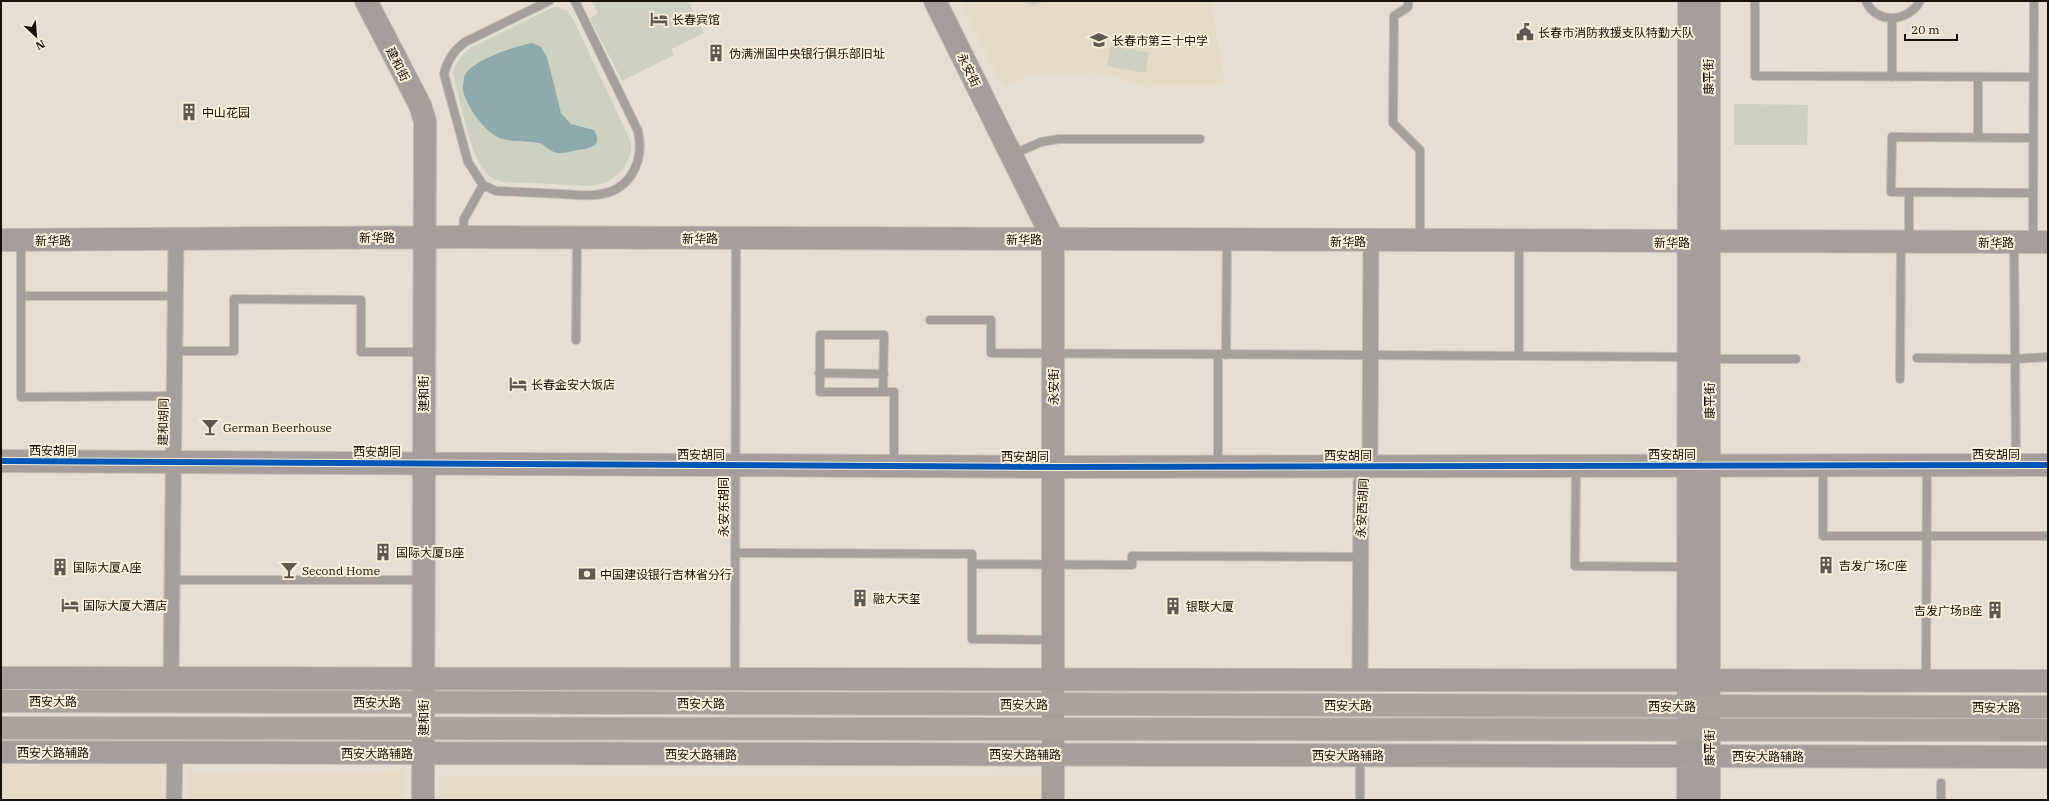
<svg xmlns="http://www.w3.org/2000/svg" width="2049" height="801" font-family="'IBM Plex Serif','Noto Sans SC',serif">
<style>
.built{fill:#e5dac5}
.green{fill:#ccd1c2;fill-rule:evenodd}
.water{fill:#8eaaaa}
.lines{fill:none;stroke-linecap:round;stroke-linejoin:round}
.lane-casing{stroke:#c2bdb5;stroke-width:10}
.street-casing{stroke:#c2bdb5;stroke-width:17}
.secondary-casing{stroke:#c2bdb5;stroke-width:24}
.primary-casing{stroke:#c2bdb5;stroke-width:24}
.lane{stroke:#a6a09d;stroke-width:8}
.street{stroke:#a6a09d;stroke-width:15}
.secondary{stroke:#a59e9b;stroke-width:22}
.primary{stroke:#aaa39d;stroke-width:22}
.cycleway-casing{stroke:#fbeed8;stroke-width:8}
.cycleway{stroke:#0057b8;stroke-width:6}
.labels{text-anchor:middle;dominant-baseline:central;stroke-width:4;stroke-linejoin:round;paint-order:stroke}
.poi-label{font-size:12px;fill:#16110a;stroke:#fbeed8;text-anchor:start}
.street-label{font-size:12px;fill:#16110a;stroke:#fbeed8}
</style>
<rect width="100%" height="100%" fill="#e5dfd3"/>
<path class="built" d="M961,1H1211L1225,85L1146,87L1095,73L1031,75L1004,88Z
M1,761L152,762L161,774L162,800H1Z
M403,771V800H189V772Z
M1040,775V800H438V777Z"/>
<path class="green" d="M592,1H688L704,33L671,49L674,55L622,81L590,18L598,13Z
M1020,1H1050L1033,5Z
M557,7L568,11L574,21L631,142C633,166 613,184 590,186C578,186 565,185 553,184C537,183 520,183 504,182C496,180 490,178 485,172C471,158 459,96 453,74C455,64 461,55 469,49L551,8ZM520,45L541,47L547,57L561,113L571,124L593,130L581,150L554,152L542,144L514,141L473,65Z
M1111,46L1149,53L1145,73L1107,66Z
M1734,104L1808,105L1807,145H1734Z"/>
<path class="water" d="M532,43L541,47L547,57L561,113L571,124L594,130C605,148 585,149 572,151C567,152 559,155 554,152C548,150 545,144 538,143C527,141 514,142 502,139C486,134 466,106 463,90C462,87 464,82 464,78C467,61 516,46 532,43Z"/>
<g class="lines">
<g class="lane-casing">
<path id="lane" d="M549,1L465,42C454,50 447,61 444,74L468,162L483,185L496,191C518,192 541,193 563,194C573,195 584,196 594,195C629,193 645,163 638,131L575,1
M1408,1V7L1394,16L1393,123L1420,150V239
M1755,1V76L2034,77
M1866,1C1876,25 1909,22 1920,1
M1892,77V18
M1978,137V77
M1011,155L1041,142L1059,139H1200
M2033,193L1891,192L1892,137L2033,138
M463,235L464,219L483,185
M21,241V397L174,396
M1909,241V192
M2033,241L2034,1
M2014,242L2016,464
M21,296H176
M930,320H991V353L1688,357
M820,335H884L883,392H820Z
M576,340L577,238
M175,351H234V299L361,300V352H423
M1226,355L1227,241
M1519,356V241
M1917,358L2015,359L2048,357
M1709,359H1796
M819,373L884,374
M1900,379L1901,243
M883,392H894V465
M1218,466V355
M1576,466L1575,566L1688,567
M1823,466V536H2048
M735,553L972,554V639L1052,640
M972,564L1132,565V556L1361,557
M172,580H423
M735,678L736,238
M1926,680L1927,466
M1941,783V800
M1360,800V757"/>
</g>
<g class="street-casing">
<path id="street" d="M171,678L176,239
M1360,680L1361,483L1370,451L1371,241
M174,800L175,752"/>
</g>
<g class="secondary-casing">
<path id="secondary" d="M366,1L420,105L425,121L423,800
M935,1L1053,239V800
M1709,1V800
M1,240L463,237L2048,242
M1,461L1053,467L2048,465
M1,678L2048,681
M1,752L2048,757
M1688,800L1689,1"/>
</g>
<g class="primary-casing">
<path id="primary" d="M1,701L2048,707
M1,728L2048,730"/>
</g>
<use href="#lane" class="lane"/>
<use href="#street" class="street"/>
<use href="#secondary" class="secondary"/>
<use href="#primary" class="primary"/>
<g class="cycleway-casing">
<path id="cycleway" d="M1,461L1053,467L2048,465"/>
</g>
<use href="#cycleway" class="cycleway"/>
</g>
<defs>
<g id="hotel-bare" transform="scale(1.38)"><path d="M-6-4.5h1.5V1H6V5H4.5V3h-9V5H-6ZM-4 0a1.8 1.8 0 1 1 3.6 0ZM.5 0V-2.5h3Q6-2.5 6 0Z" fill="#5e5950" stroke="#fbeed8" stroke-width="2.5" paint-order="stroke"/></g>
<g id="civic-bare" transform="scale(1.38)"><path d="M-.6-6.5H3V-4.5H.6V-3L4-1V1h2V6H-6V1h2V-1L-.6-3ZM-1.2 2.5V6h2.4V2.5Z" fill="#5e5950" stroke="#fbeed8" stroke-width="2.5" paint-order="stroke"/></g>
<g id="school-bare" transform="scale(1.38)"><path d="M0-5L7-2L0 1L-7-2ZM-4 1L0 2.5L4 1V4Q0 6-4 4Z" fill="#5e5950" stroke="#fbeed8" stroke-width="2.5" paint-order="stroke"/></g>
<g id="building-bare" transform="scale(1.38)"><path d="M-4-6H4V6H1V3H-1V6H-4ZM-2.5-4.3h1.7v1.8h-1.7ZM.8-4.3h1.7v1.8H.8ZM-2.5-1h1.7V.8h-1.7ZM.8-1h1.7V.8H.8Z" fill="#5e5950" stroke="#fbeed8" stroke-width="2.5" paint-order="stroke"/></g>
<g id="bar-bare" transform="scale(1.38)"><path d="M-6-5H6L.8 .8V4.5H3.5V6h-7V4.5H-.8V.8Z" fill="#5e5950" stroke="#fbeed8" stroke-width="2.5" paint-order="stroke"/></g>
<g id="bank-bare" transform="scale(1.38)"><path d="M-6-4H6V4H-6ZM0-2.3a2.3 2.3 0 1 0 0 4.6a2.3 2.3 0 1 0 0-4.6Z" fill="#5e5950" stroke="#fbeed8" stroke-width="2.5" paint-order="stroke"/></g>
</defs>
<g fill-rule="evenodd">
<use href="#hotel-bare" x="659" y="19"/>
<use href="#civic-bare" x="1525" y="32"/>
<use href="#school-bare" x="1099" y="40"/>
<use href="#building-bare" x="716" y="53"/>
<use href="#building-bare" x="189" y="112"/>
<use href="#hotel-bare" x="518" y="384"/>
<use href="#bar-bare" x="210" y="427"/>
<use href="#building-bare" x="383" y="552"/>
<use href="#building-bare" x="1826" y="565"/>
<use href="#building-bare" x="60" y="567"/>
<use href="#bar-bare" x="289" y="570"/>
<use href="#bank-bare" x="587" y="574"/>
<use href="#building-bare" x="860" y="598"/>
<use href="#hotel-bare" x="70" y="605"/>
<use href="#building-bare" x="1173" y="606"/>
<use href="#building-bare" x="1995" y="610"/>
</g>
<g class="labels">
<g class="poi-label">
<text x="672" y="19">长春宾馆</text>
<text x="1538" y="32">长春市消防救援支队特勤大队</text>
<text x="1112" y="40">长春市第三十中学</text>
<text x="729" y="53">伪满洲国中央银行俱乐部旧址</text>
<text x="202" y="112">中山花园</text>
<text x="531" y="384">长春金安大饭店</text>
<text x="223" y="427">German Beerhouse</text>
<text x="396" y="552">国际大厦B座</text>
<text x="1839" y="565">吉发广场C座</text>
<text x="73" y="567">国际大厦A座</text>
<text x="302" y="570">Second Home</text>
<text x="600" y="574">中国建设银行吉林省分行</text>
<text x="873" y="598">融大天玺</text>
<text x="83" y="605">国际大厦大酒店</text>
<text x="1186" y="606">银联大厦</text>
<text x="1982" y="610" text-anchor="end">吉发广场B座</text>
</g>
<g class="street-label">
<text transform="translate(398 64) rotate(63)">建和街</text>
<text transform="translate(969 70) rotate(64)">永安街</text>
<text transform="translate(1708 77) rotate(-90)">康平街</text>
<text x="377" y="237">新华路</text>
<text x="700" y="238">新华路</text>
<text x="1024" y="239">新华路</text>
<text x="53" y="240">新华路</text>
<text x="1348" y="241">新华路</text>
<text x="1672" y="242">新华路</text>
<text x="1996" y="242">新华路</text>
<text transform="translate(1053 387) rotate(-90)">永安街</text>
<text transform="translate(423 394) rotate(-90)">建和街</text>
<text transform="translate(1709 401) rotate(-90)">康平街</text>
<text transform="translate(163 422) rotate(-89)">建和胡同</text>
<text x="53" y="450">西安胡同</text>
<text x="377" y="451">西安胡同</text>
<text x="701" y="454">西安胡同</text>
<text x="1672" y="454">西安胡同</text>
<text x="1996" y="454">西安胡同</text>
<text x="1348" y="455">西安胡同</text>
<text x="1025" y="456">西安胡同</text>
<text transform="translate(723 507) rotate(-90)">永安东胡同</text>
<text transform="translate(1362 508) rotate(-87)">永安西胡同</text>
<text x="53" y="701">西安大路</text>
<text x="377" y="702">西安大路</text>
<text x="701" y="703">西安大路</text>
<text x="1024" y="704">西安大路</text>
<text x="1348" y="705">西安大路</text>
<text x="1672" y="706">西安大路</text>
<text x="1996" y="707">西安大路</text>
<text transform="translate(423 718) rotate(-90)">建和街</text>
<text transform="translate(1709 748) rotate(-90)">康平街</text>
<text x="53" y="752">西安大路辅路</text>
<text x="377" y="753">西安大路辅路</text>
<text x="701" y="754">西安大路辅路</text>
<text x="1025" y="754">西安大路辅路</text>
<text x="1348" y="755">西安大路辅路</text>
<text x="1768" y="756">西安大路辅路</text>
</g>
</g>
<rect width="2049" height="801" fill="none" stroke="#16110a" stroke-width="4"/>
<g transform="translate(36 36) rotate(154)" stroke="#fbeed8" stroke-width="3" paint-order="stroke">
<path d="M0-3L7 15L0 10L-7 15Z" fill="#16110a"/>
<text y="-6" font-size="11" font-weight="bold" text-anchor="middle" fill="#16110a">N</text>
</g>
<path d="M1905 34v6h52v-6" fill="none" stroke="#16110a" stroke-width="2"/>
<text x="1911" y="34" font-size="12" fill="#16110a" stroke="#fbeed8" stroke-width="3" paint-order="stroke">20 m</text>
</svg>
